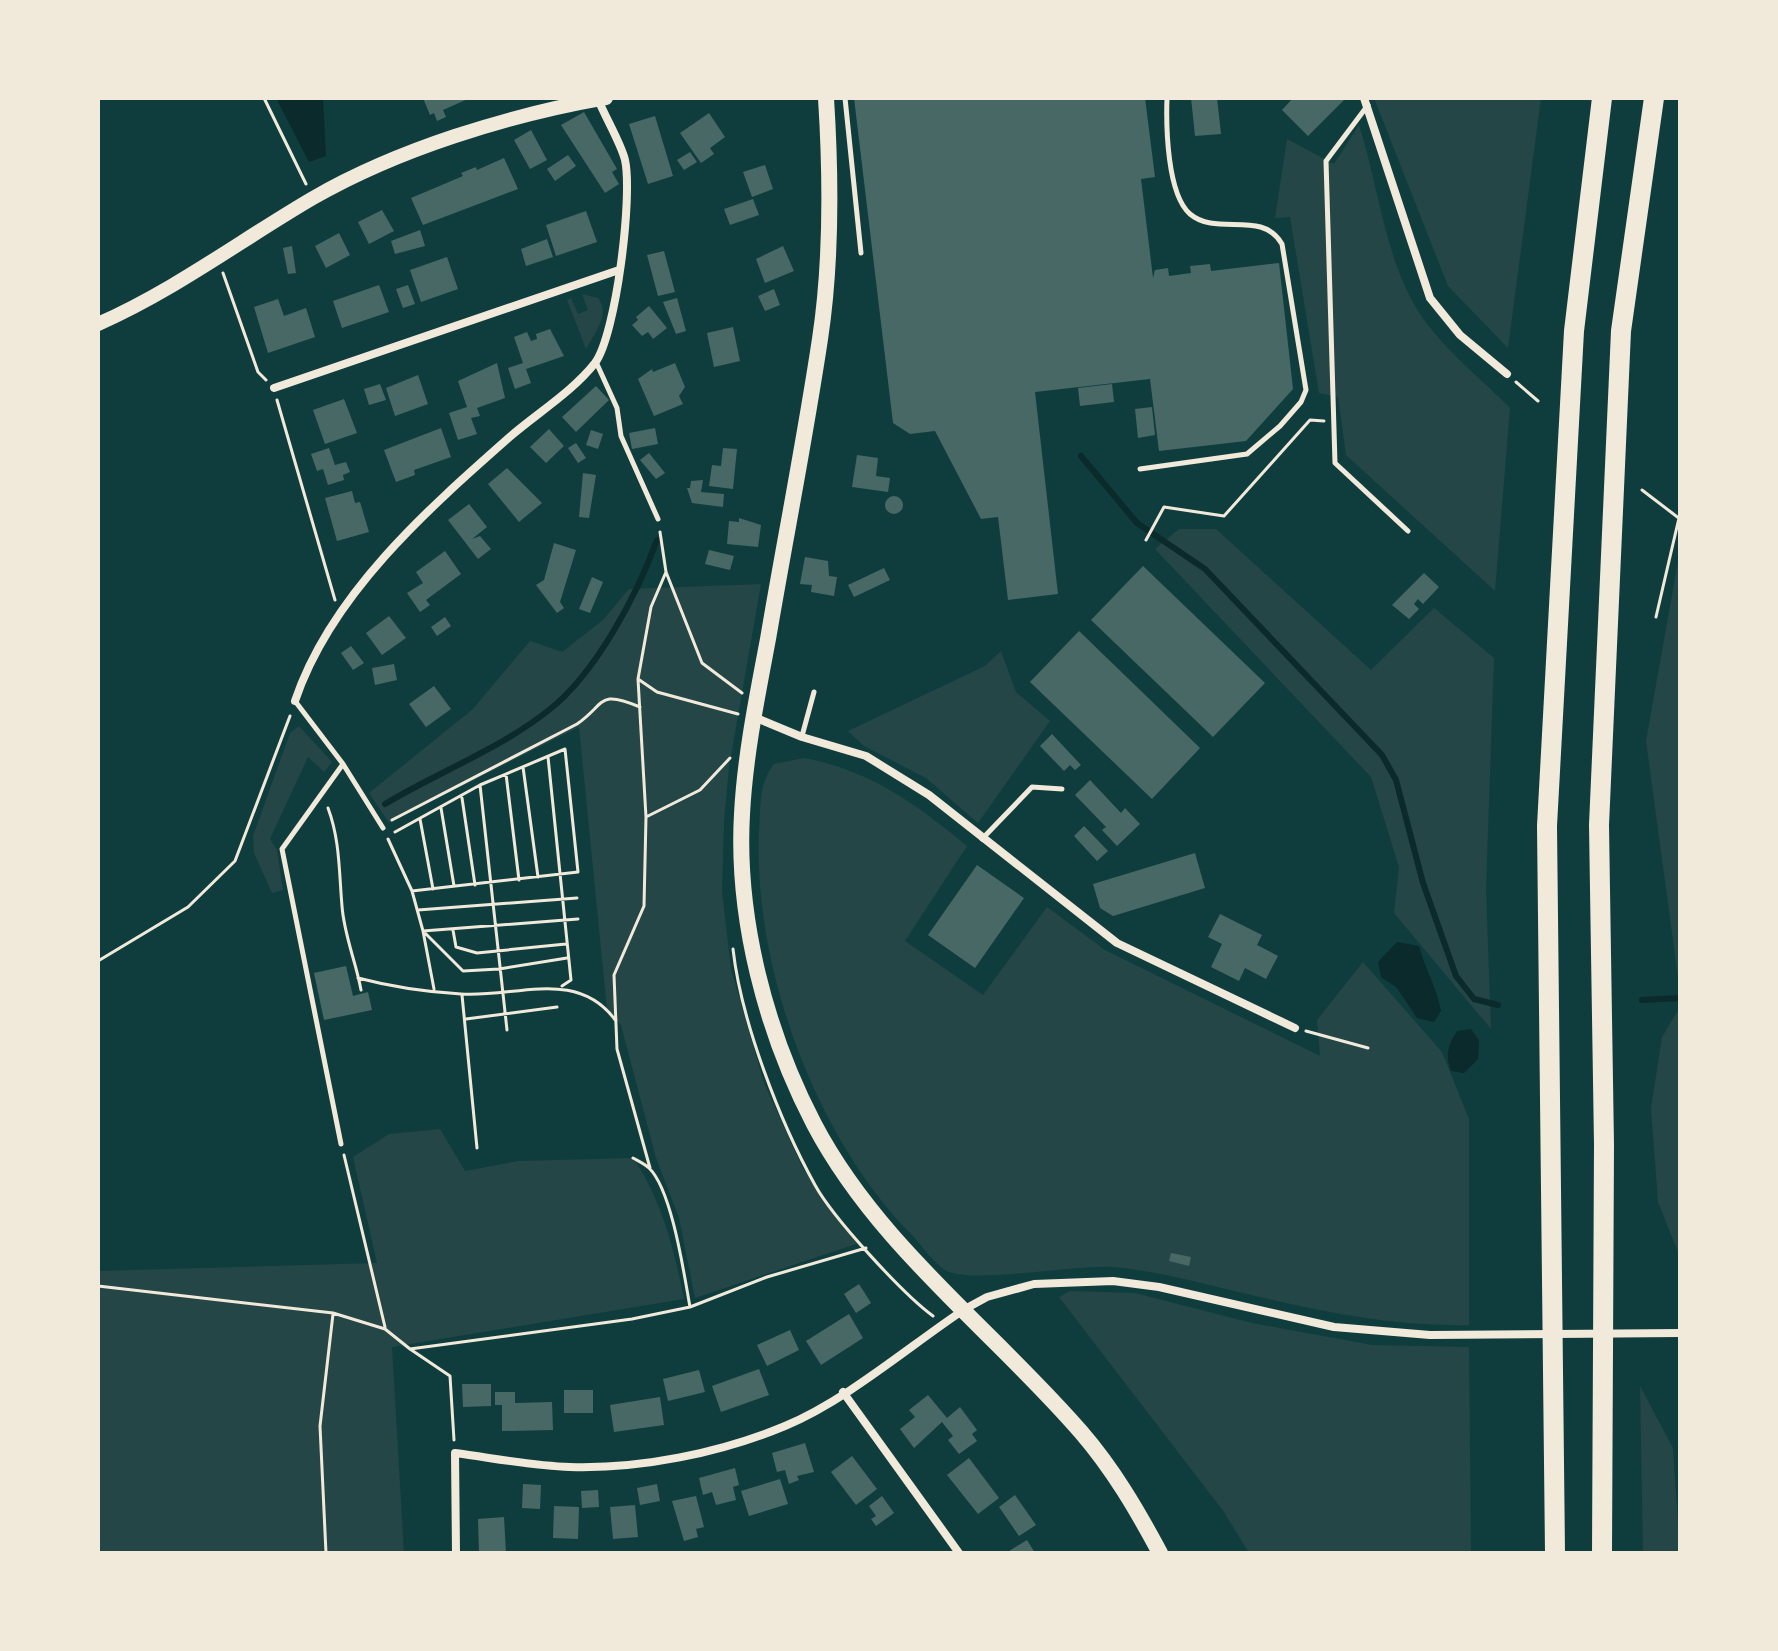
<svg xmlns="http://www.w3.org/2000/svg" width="1778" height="1651" font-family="Helvetica,sans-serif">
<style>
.green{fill:#244646}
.water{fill:#0a2a2b}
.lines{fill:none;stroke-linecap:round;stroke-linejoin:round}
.stream{stroke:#0a2a2b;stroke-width:6}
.building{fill:#486865}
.path{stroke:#f1e9da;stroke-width:3}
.service{stroke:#f1e9da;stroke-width:5}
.minor{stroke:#f1e9da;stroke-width:8}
.tertiary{stroke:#f1e9da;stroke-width:14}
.secondary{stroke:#f1e9da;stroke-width:16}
.motorway{stroke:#f1e9da;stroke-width:20}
</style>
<rect width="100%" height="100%" fill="#0f3d3e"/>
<path class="green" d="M1374,98H1541L1508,348L1448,286Z
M1359,125C1380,190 1385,268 1427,324C1450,354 1483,381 1510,408L1495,591L1346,455L1338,397L1319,393L1290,217L1275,218L1287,139L1334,164Z
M582,294L598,298C611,314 594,334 586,349L567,300L571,298L578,314L588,310Z
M1179,529H1216L1371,670L1434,608L1494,658L1486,889L1491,1029L1394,913L1399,867L1371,777L1155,549Z
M1680,550V992L1646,741Z
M761,584L729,767L724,821L722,891L731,969L764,1083L803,1169L859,1243L695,1298L679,1218L656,1158L621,1025L607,1009L579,727L389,823L369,793L473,709L530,641L562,652L603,620L629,589Z
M1001,651L1016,692L1050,721L978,823L926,778L864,746L848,731L985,666Z
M299,726L332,762L324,772L308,757L270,839L277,850L283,890L272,893L254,853L253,836L290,733Z
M804,758C870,770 916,804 967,846L905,941L983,995L1047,907L1105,950L1320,1056L1317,1020L1363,962L1442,1052L1469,1119V1325C1392,1327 1318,1311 1243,1293C1200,1283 1158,1271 1113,1267C1076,1264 969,1285 945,1270C933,1262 922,1246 912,1235C816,1139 753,967 759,832C761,806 758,785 774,764Z
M1680,1007V1257L1658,1202L1651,1108L1662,1037Z
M440,1129L465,1171L519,1161L633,1158C662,1200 674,1249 684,1299L392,1347L404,1553H98V1271L377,1263L353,1157L389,1134Z
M1070,1291L1135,1293L1252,1323L1372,1345L1469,1347L1471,1553H1249L1224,1512L1059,1297Z
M1640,1386L1673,1448L1680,1553H1643Z"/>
<path class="water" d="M276,98H323L326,156L309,162Z
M1397,942L1419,946C1425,969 1437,988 1441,1011L1434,1022L1417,1018L1397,988L1381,977L1378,962Z
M1471,1029L1479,1040L1478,1059L1464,1073L1451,1071C1445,1055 1448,1045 1457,1031Z"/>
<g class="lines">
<path class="stream" d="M1081,456L1137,523L1205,569L1382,755L1396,780L1423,883L1456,976L1474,999L1498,1005
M385,804C438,772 500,749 549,710C596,673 637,595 657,540
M1642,1000L1680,998"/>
</g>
<path class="building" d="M423,98H470L443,110L446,117L437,121L434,113L430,115Z
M854,98H1145L1155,177L1141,179L1153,278L1155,270L1168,268L1169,276L1191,273L1190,266L1210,264L1211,271L1279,263L1293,389L1246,441L1159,451L1150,379L1035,392L1058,594L1008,600L998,517L981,519L935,431L910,434L893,423Z
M1191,98H1217L1221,134L1195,136Z
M1293,98H1346L1308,136L1282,110Z
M584,112L617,169L612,172L619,184L605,193L561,125Z
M709,113L725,137L710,148L714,154L701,163L680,133Z
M655,116L673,176L648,184L629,124Z
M531,130L547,160L530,169L514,140Z
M690,152L697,162L684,170L677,160Z
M568,155L576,166L555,181L547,169Z
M504,158L518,189L423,225L411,198L463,176L461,173L476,167L477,170Z
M765,165L773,189L752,197L743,172Z
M753,199L759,215L730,225L724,209Z
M382,210L394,231L369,244L358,222Z
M586,211L597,242L556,256L546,225Z
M420,230L425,246L395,254L391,241Z
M339,233L350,255L326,268L315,246Z
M547,239L553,257L526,266L521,249Z
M292,246L296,273L288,274L283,248Z
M783,246L794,271L765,283L756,259Z
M664,251L675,292L658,296L647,255Z
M447,257L458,289L421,302L410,270Z
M379,285L389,312L342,328L333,301Z
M408,285L415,304L403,308L396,289Z
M774,289L780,305L765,311L758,296Z
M677,298L686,331L676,334L663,302Z
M278,299L284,316L306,308L315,337L268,353L254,307Z
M649,306L667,328L653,339L648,332L642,336L632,325L638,320L636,317Z
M733,327L740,361L714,367L707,333Z
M550,329L564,356L526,369L531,383L515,389L508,368L523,363L514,337L527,332L531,341L537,339L536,334Z
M497,363L505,398L477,408L480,416L471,418L477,434L458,440L449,413L467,407L458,381Z
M675,363L685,387L679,396L683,404L654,416L638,379L652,369L653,372Z
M418,375L428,404L395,416L386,388Z
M380,384L386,400L369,405L364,389Z
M1112,384L1114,402L1080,406L1078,388Z
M596,386L609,400L576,432L562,417Z
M344,399L357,433L325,444L313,410Z
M1152,407L1155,435L1138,438L1135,409Z
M441,428L451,457L414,470L415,475L396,482L384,450Z
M655,428L658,444L632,449L629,433Z
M549,429L564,446L546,463L530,447Z
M591,430L603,434L598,449L586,445Z
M576,443L586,458L578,463L568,448Z
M329,448L335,465L346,462L350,472L343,475L344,480L328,485L323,469L317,471L311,454Z
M723,448L737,449L733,489L709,486L712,465L721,466Z
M649,453L665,473L656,479L640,460Z
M857,455L878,458L876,476L890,478L888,492L852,487Z
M507,468L542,503L519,522L488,484Z
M583,473L596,475L589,518L579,517Z
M703,480L701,492L724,494L723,507L692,503L687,488H690L691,481Z
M352,491L355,503L360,502L369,532L337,541L325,498Z
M885 505a9 9 0 1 1 18 0a9 9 0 1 1-18 0Z
M469,504L487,527L472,539L480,536L491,549L478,559L448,520Z
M739,518L761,525L758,547L727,544L729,521L739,522Z
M554,543L576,550L560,602L564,608L557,613L536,585L544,580Z
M709,550L734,556L730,570L705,564Z
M445,551L461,574L426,600L430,605L420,612L407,593L423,583L416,572Z
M805,557L828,561L829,576L837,577L834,596L811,592L812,585L800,584Z
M1143,566L1265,683L1213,737L1091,620Z
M884,568L890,580L854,597L848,585Z
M1424,573L1439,587L1423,604L1418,599L1414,604L1419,609L1409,619L1392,605Z
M592,577L603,582L590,613L579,609Z
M389,616L406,638L382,655L366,633Z
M445,617L451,626L437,636L431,627Z
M1079,631L1200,748L1152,799L1030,682Z
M351,646L364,663L353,670L341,653Z
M394,664L397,680L375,685L372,668Z
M434,686L451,709L426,727L409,704Z
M1052,734L1081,765L1075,770L1070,765L1064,771L1040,746Z
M1090,780L1121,813L1125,808L1140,824L1117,846L1102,830L1106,827L1075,795Z
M1084,826L1108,851L1097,861L1074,836Z
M1195,853L1205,888L1113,916L1100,908L1093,884Z
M977,865L1024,898L975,968L928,935Z
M1220,914L1262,935L1257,945L1278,956L1266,979L1245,968L1239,981L1211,967L1222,944L1208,937Z
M346,966L353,996L368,992L372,1010L324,1020L314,973Z
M1171,1253L1191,1257L1189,1266L1169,1261Z
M859,1284L871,1303L856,1313L844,1294Z
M849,1314L863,1338L821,1365L806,1341Z
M790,1330L799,1350L767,1366L757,1345Z
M759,1369L769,1395L721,1412L712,1386Z
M699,1370L705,1392L668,1401L663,1379Z
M462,1384H491V1406L463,1407Z
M564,1390H593V1413H564Z
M495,1392H515V1403L552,1402L553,1430L502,1431V1405H495Z
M928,1395L947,1418L960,1407L977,1430L972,1434L977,1441L959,1454L948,1440L953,1436L942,1422L914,1448L900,1429L915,1417L909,1410Z
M660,1397L664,1425L614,1432L610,1405Z
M805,1443L814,1472L797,1476L799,1480L789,1484L785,1470L777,1472L772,1453Z
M852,1456L877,1489L856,1505L831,1472Z
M969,1458L999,1498L978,1514L947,1475Z
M735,1468L739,1485L733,1487L736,1500L716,1505L712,1492L703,1495L699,1478Z
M780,1479L788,1504L749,1516L741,1491Z
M523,1484L541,1485L540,1509L522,1508Z
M657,1484L660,1501L640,1505L637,1488Z
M598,1490L599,1507L582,1508L581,1491Z
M1015,1495L1036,1525L1019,1536L999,1507Z
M696,1496L704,1527L696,1529L698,1537L684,1541L672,1501Z
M882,1496L894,1513L876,1526L871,1519L876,1516L869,1506Z
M635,1505L638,1537L613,1539L610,1507Z
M554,1506L579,1507L578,1539L553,1538Z
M504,1517L506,1553H479L478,1519Z
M1027,1540L1035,1553H1006Z"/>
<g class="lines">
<path class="path" d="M264,98L306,184
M223,273L258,372L266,380
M1516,382L1538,401
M277,400L335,600
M1642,490L1680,519
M1146,540L1164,507L1224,516L1310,420L1324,421
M666,572L702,663L742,693
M1656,617L1679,518
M638,679L657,692L738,714
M548,757L571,980L562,986
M523,767L538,877
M506,774L519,880
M480,785L507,1030
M462,798L475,885
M328,808C340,840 339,872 342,906C344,935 356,962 361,990
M441,808L454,886
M646,817L700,790L730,758
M420,819L433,889
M392,820L577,724C606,704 597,689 640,707
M395,832L480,785L565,749L578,872L412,891
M388,839L412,891L423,931L463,971L499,969L567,958
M418,910L577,898
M453,930L456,947L477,953L566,944
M733,949C741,1021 780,1122 815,1185C833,1218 903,1294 933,1316
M98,961L188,907L235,861L290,716
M358,978C392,987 427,992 461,994C515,998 577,967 616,1021
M434,989L423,931L578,919
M462,995L477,1148
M466,1019L557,1007
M1306,1031L1368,1048
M344,1155L385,1327
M633,1158C638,1161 645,1164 649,1168C672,1190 684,1274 690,1307
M650,1168L617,1049L614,975L644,906L646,817L638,679L651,607L666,572L660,532
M98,1286L333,1313L385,1329L410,1349L632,1319L690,1307L767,1277L866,1248
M410,1349L450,1376L454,1440
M326,1553L320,1426L333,1314"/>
<path class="service" d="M845,98L861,253
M1368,105L1326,161L1335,463L1408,531
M596,362L617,408L621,436L658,519
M1140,469L1247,454L1280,426L1301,402L1306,390L1282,244C1262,209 1217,237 1190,214C1167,194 1166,126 1167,98
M295,701L343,764L383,828
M802,736L814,692
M982,839L1032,787L1062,789
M341,1144L282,849L343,764"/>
<path class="minor" d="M1364,98L1430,298L1460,335L1507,374
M274,388L619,270
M295,701C331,594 428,509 512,435C539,412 573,391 595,363C616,335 633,196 625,160C621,143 605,117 598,99
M754,717L802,737L866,756L929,795L1117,943L1295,1028
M843,1392L959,1553
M456,1553L455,1453C493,1458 532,1466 570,1467C641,1469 720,1453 785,1426C847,1400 908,1347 965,1309L987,1297L1034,1284L1113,1281L1159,1287L1334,1327L1430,1335L1680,1333"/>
<path class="tertiary" d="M98,324C175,290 241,240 313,198C398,149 509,115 606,98"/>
<path class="secondary" d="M826,98C831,177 832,260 820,339C805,439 785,539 768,639C757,697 745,756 742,814C736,918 766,1032 814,1124C878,1246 993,1330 1081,1432C1113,1469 1137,1510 1160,1553"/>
<path class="motorway" d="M1555,1553L1547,826L1574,331L1602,98
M1602,1553L1604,1145L1599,825L1621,331L1654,98"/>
</g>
<rect width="1778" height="1651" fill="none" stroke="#f1e9da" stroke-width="200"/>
</svg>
